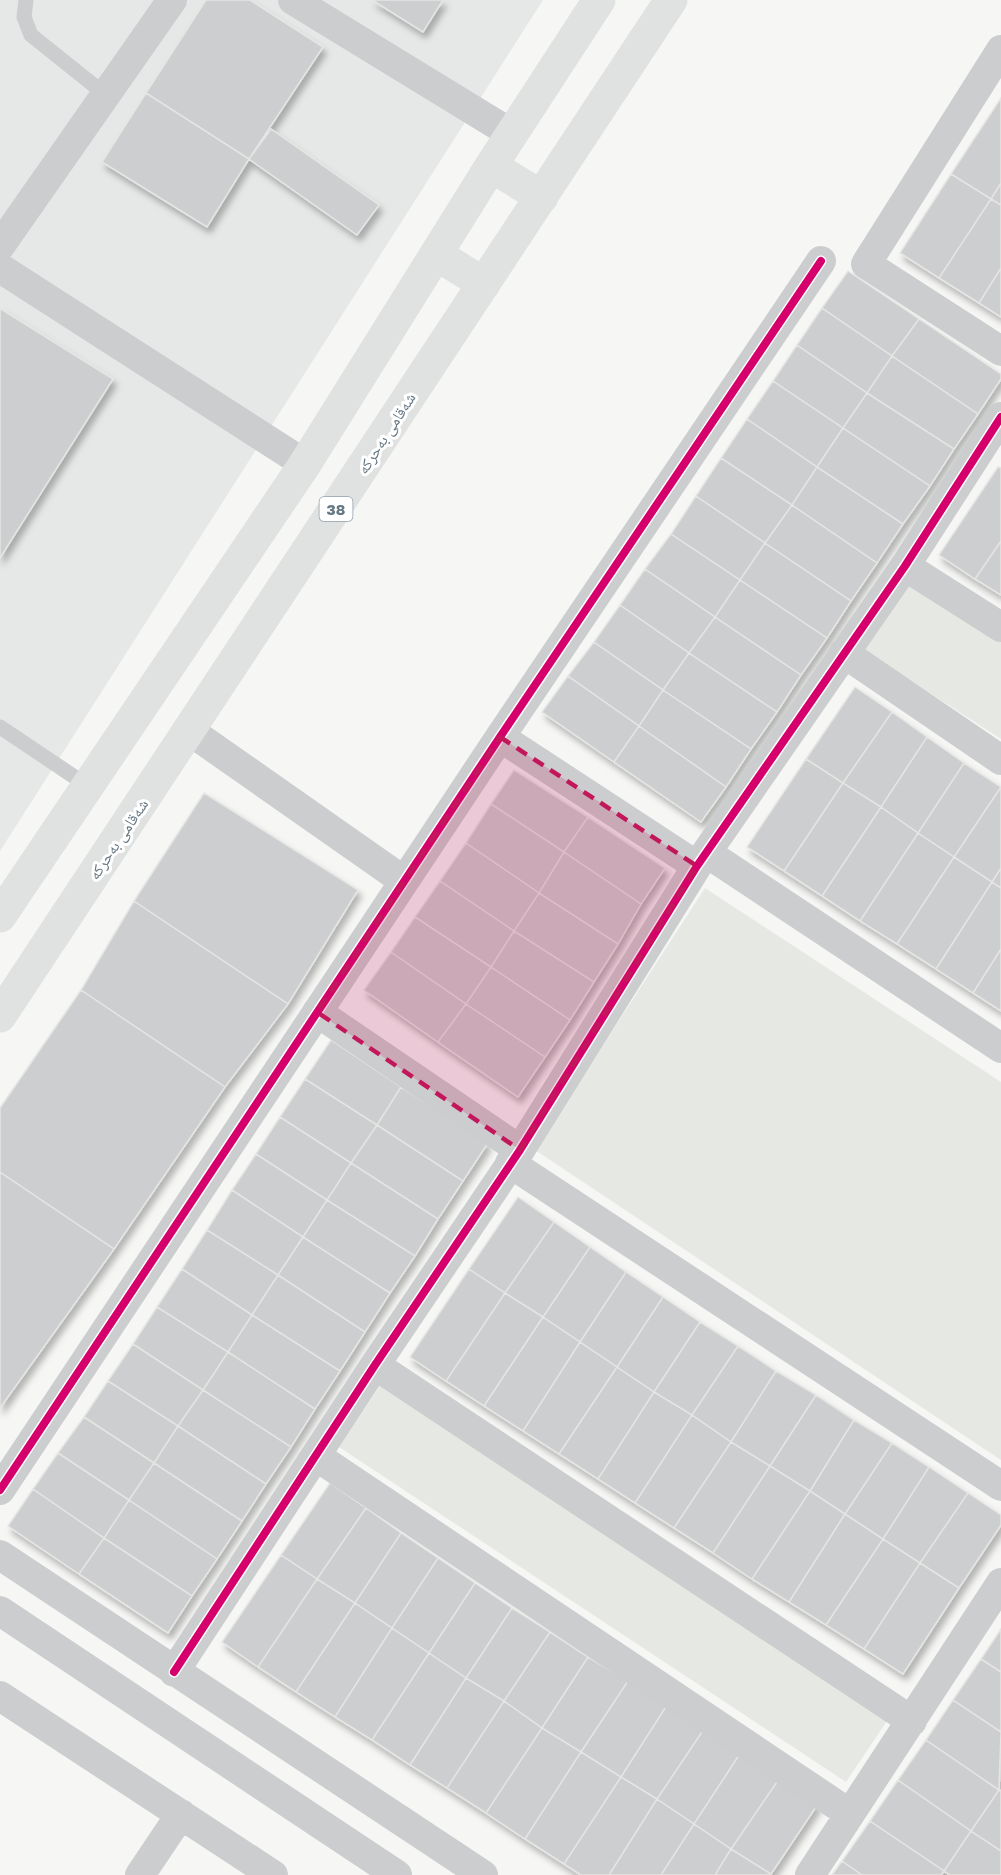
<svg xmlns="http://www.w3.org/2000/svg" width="1001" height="1875" font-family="'Golos Text','Noto Naskh Arabic',sans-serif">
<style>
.built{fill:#e6e7e7}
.green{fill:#e6e9e3}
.building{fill:#cdcecf;stroke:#e5e5e4;stroke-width:1.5;filter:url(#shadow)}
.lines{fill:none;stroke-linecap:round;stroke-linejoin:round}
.service{stroke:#cccdce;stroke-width:15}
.minor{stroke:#cccdce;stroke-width:30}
.primary{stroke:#e0e1e1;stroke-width:33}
.cycleway-casing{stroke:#fff;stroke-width:11}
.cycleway{stroke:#d6006c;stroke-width:8}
.marked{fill:#c2185b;fill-opacity:0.2;stroke:#c2185b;stroke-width:4.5;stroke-dasharray:12 8;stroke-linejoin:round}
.labels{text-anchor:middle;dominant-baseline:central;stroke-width:6;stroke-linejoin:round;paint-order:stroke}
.shield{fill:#fff;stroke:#94a0a9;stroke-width:1.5}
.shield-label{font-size:15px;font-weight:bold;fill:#667884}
.street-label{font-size:16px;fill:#667884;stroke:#fff}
</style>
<defs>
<filter id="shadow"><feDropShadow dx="3.5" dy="6" stdDeviation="3" flood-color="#0004"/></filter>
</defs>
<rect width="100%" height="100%" fill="#f6f6f5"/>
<path class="built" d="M0,0H543L0,851Z"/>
<path class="green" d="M905,578L1001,641V739L859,647Z
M705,888L1001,1082V1460L535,1150Z
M380,1386L887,1721L846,1782L339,1447Z"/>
<path class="building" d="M206,0H250L323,47L249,159L146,93Z
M372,0H443L423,32Z
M146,93L249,159L207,227L102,162Z
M1001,98V183L991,199L951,174Z
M271,129L379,205L357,235L249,159Z
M951,174L991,199L939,278L900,253Z
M1001,183V205L991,199Z
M991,199L1001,205V268L979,303L939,278Z
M1001,268V317L979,303Z
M848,271L919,319L892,356L822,308Z
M822,308L892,356L867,393L797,345Z
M1,309L113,379L0,558V310Z
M919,319L1001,374V379L978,414L892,356Z
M797,345L867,393L843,428L773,381Z
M892,356L978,414L954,449L867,393Z
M773,381L843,428L817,467L747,419Z
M867,393L954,449L930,486L843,428Z
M747,419L817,467L792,505L721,458Z
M843,428L930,486L903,524L817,467Z
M721,458L792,505L765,543L696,496Z
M817,467L903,524L877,563L792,505Z
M998,467L1001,468V541L975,579L939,555Z
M696,496L765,543L740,580L671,534Z
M792,505L877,563L851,601L765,543Z
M671,534L740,580L715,617L645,569Z
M1001,541V595L975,579Z
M765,543L851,601L827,638L740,580Z
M645,569L715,617L689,653L620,605Z
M740,580L827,638L801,675L715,617Z
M620,605L689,653L663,690L594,642Z
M715,617L801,675L777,712L689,653Z
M594,642L663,690L639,726L568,676Z
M689,653L777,712L751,749L663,690Z
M568,676L639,726L614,762L542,712Z
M855,687L892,712L843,783L806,759Z
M663,690L751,749L726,787L639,726Z
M892,712L927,737L881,807L843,783Z
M639,726L726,787L701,822L614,762Z
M927,737L964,763L918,833L881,807Z
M806,759L843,783L784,871L747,847Z
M964,763L1001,787L954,857L918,833Z
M514,770L588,817L564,852L491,804Z
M843,783L881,807L822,896L784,871Z
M1001,787V868L992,882L954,857Z
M204,793L358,890L288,1004L134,901Z
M491,804L564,852L539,893L466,843Z
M881,807L918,833L860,921L822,896Z
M588,817L665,868L641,904L564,852Z
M918,833L954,857L897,944L860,921Z
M466,843L539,893L514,931L440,881Z
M564,852L641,904L618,944L539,893Z
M954,857L992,882L936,969L897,944Z
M1001,868V888L992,882Z
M440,881L514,931L491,967L415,917Z
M992,882L1001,888V949L973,993L936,969Z
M539,893L618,944L594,982L514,931Z
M134,901L288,1004L225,1087L81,990Z
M415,917L491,967L466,1004L391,952Z
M514,931L594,982L570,1020L491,967Z
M1001,949V1011L973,993Z
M391,952L466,1004L438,1042L364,990Z
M491,967L570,1020L545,1057L466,1004Z
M81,990L225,1087L114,1249L0,1172V1108Z
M466,1004L545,1057L518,1097L438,1042Z
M331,1040L401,1087L377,1125L305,1079Z
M305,1079L377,1125L351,1163L280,1117Z
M401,1087L488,1143L463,1181L377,1125Z
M280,1117L351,1163L327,1200L256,1154Z
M377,1125L463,1181L438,1219L351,1163Z
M256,1154L327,1200L303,1237L232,1190Z
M351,1163L438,1219L415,1256L327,1200Z
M0,1172L114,1249L0,1408Z
M232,1190L303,1237L278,1275L207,1230Z
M518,1197L554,1222L505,1293L469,1269Z
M327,1200L415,1256L390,1293L303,1237Z
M554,1222L590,1247L543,1317L505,1293Z
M207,1230L278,1275L252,1315L182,1269Z
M303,1237L390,1293L365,1332L278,1275Z
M590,1247L626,1272L580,1342L543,1317Z
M182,1269L252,1315L228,1352L157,1307Z
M469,1269L505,1293L446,1381L410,1357Z
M626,1272L663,1297L617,1367L580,1342Z
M278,1275L365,1332L340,1371L252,1315Z
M505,1293L543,1317L484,1406L446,1381Z
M663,1297L700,1322L654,1392L617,1367Z
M157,1307L228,1352L203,1390L133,1344Z
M252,1315L340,1371L315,1409L228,1352Z
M543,1317L580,1342L523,1431L484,1406Z
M700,1322L738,1346L692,1415L654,1392Z
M580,1342L617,1367L559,1454L523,1431Z
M133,1344L203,1390L178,1426L108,1381Z
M738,1346L776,1371L731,1442L692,1415Z
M228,1352L315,1409L291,1447L203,1390Z
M617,1367L654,1392L598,1479L559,1454Z
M776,1371L816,1395L770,1466L731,1442Z
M108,1381L178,1426L154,1463L84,1417Z
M203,1390L291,1447L266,1484L178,1426Z
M654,1392L692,1415L635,1503L598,1479Z
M816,1395L854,1420L810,1491L770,1466Z
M692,1415L731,1442L674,1528L635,1503Z
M84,1417L154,1463L129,1500L58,1453Z
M854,1420L892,1443L845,1514L810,1491Z
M178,1426L266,1484L242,1521L154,1463Z
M731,1442L770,1466L713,1553L674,1528Z
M892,1443L929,1467L883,1539L845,1514Z
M58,1453L129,1500L104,1538L33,1489Z
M154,1463L242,1521L217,1559L129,1500Z
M770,1466L810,1491L752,1579L713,1553Z
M929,1467L968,1493L920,1563L883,1539Z
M330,1483L366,1508L317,1579L281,1555Z
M33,1489L104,1538L79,1574L8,1526Z
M810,1491L845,1514L789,1602L752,1579Z
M968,1493L1001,1515V1525L959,1588L920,1563Z
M129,1500L217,1559L192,1596L104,1538Z
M366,1508L401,1533L355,1603L317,1579Z
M845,1514L883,1539L826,1625L789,1602Z
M401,1533L438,1558L392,1628L355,1603Z
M104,1538L192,1596L168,1633L79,1574Z
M883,1539L920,1563L864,1649L826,1625Z
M281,1555L317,1579L258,1667L222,1642Z
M438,1558L475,1583L429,1653L392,1628Z
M920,1563L959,1588L903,1674L864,1649Z
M317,1579L355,1603L296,1692L258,1667Z
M475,1583L512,1608L466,1678L429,1653Z
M355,1603L392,1628L335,1717L296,1692Z
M512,1608L550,1632L504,1701L466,1678Z
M392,1628L429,1653L372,1740L335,1717Z
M1001,1629V1672L981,1659Z
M550,1632L588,1657L542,1728L504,1701Z
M429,1653L466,1678L410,1765L372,1740Z
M588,1657L628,1681L581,1752L542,1728Z
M981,1659L1001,1672V1732L953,1700Z
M466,1678L504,1701L447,1788L410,1765Z
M628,1681L667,1705L621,1777L581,1752Z
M953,1700L1001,1732L999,1790L926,1740Z
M504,1701L542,1728L486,1813L447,1788Z
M667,1705L704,1729L657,1799L621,1777Z
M542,1728L581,1752L525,1839L486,1813Z
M704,1729L741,1752L694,1824L657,1799Z
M926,1740L999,1790L971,1831L898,1780Z
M581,1752L621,1777L564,1864L525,1839Z
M741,1752L779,1779L731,1849L694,1824Z
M621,1777L657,1799L609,1875H581L564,1864Z
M779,1779L818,1804L771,1874L731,1849Z
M898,1780L971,1831L944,1871L870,1821Z
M999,1790L1001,1791V1851L971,1831Z
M657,1799L694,1824L661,1875H609Z
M870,1821L944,1871L941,1875H862L842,1861Z
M694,1824L731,1849L715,1875H661Z
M971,1831L1001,1851V1875H950L944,1871Z
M731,1849L771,1874L770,1875H715Z
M842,1861L862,1875H832Z"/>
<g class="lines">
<path class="service" d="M26,0L24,17L31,35L106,95
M0,727L88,786"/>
<path class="minor" d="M293,0L512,134
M1001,50L866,264L1001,351
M0,246L172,0
M0,268L305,464
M905,566L1001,627
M844,653L1001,760
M190,731L404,881
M500,737L697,866
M707,853L1001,1048
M317,1012L520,1150
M510,1163L1001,1486
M375,1365L912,1721
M316,1456L850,1814
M0,1490L500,737L821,261
M0,1555L483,1875
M0,1611L397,1875
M174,1672L375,1365L520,1150L697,866L905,566L1001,417
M0,1696L273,1875
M140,1875L181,1814
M810,1875L1001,1583"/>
<path class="primary" d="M491,166L542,197
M436,254L484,284
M0,916L305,464L491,166L599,0
M0,1016L671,0"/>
<g class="cycleway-casing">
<path id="cycleway" d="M0,1490L500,737L821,261
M174,1672L375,1365L520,1150L697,866L905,566L1001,417"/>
</g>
<use href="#cycleway" class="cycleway"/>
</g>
<path class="marked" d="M500,737L697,866L520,1150L317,1012Z"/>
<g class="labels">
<rect class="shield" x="319.5" y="497" width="33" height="24" rx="4.5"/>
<g class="shield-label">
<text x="336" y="509">38</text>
</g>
<g class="street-label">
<text transform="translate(386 433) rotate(-57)">شەقامی بەحرکە</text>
<text transform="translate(118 839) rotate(-56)">شەقامی بەحرکە</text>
</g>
</g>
</svg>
